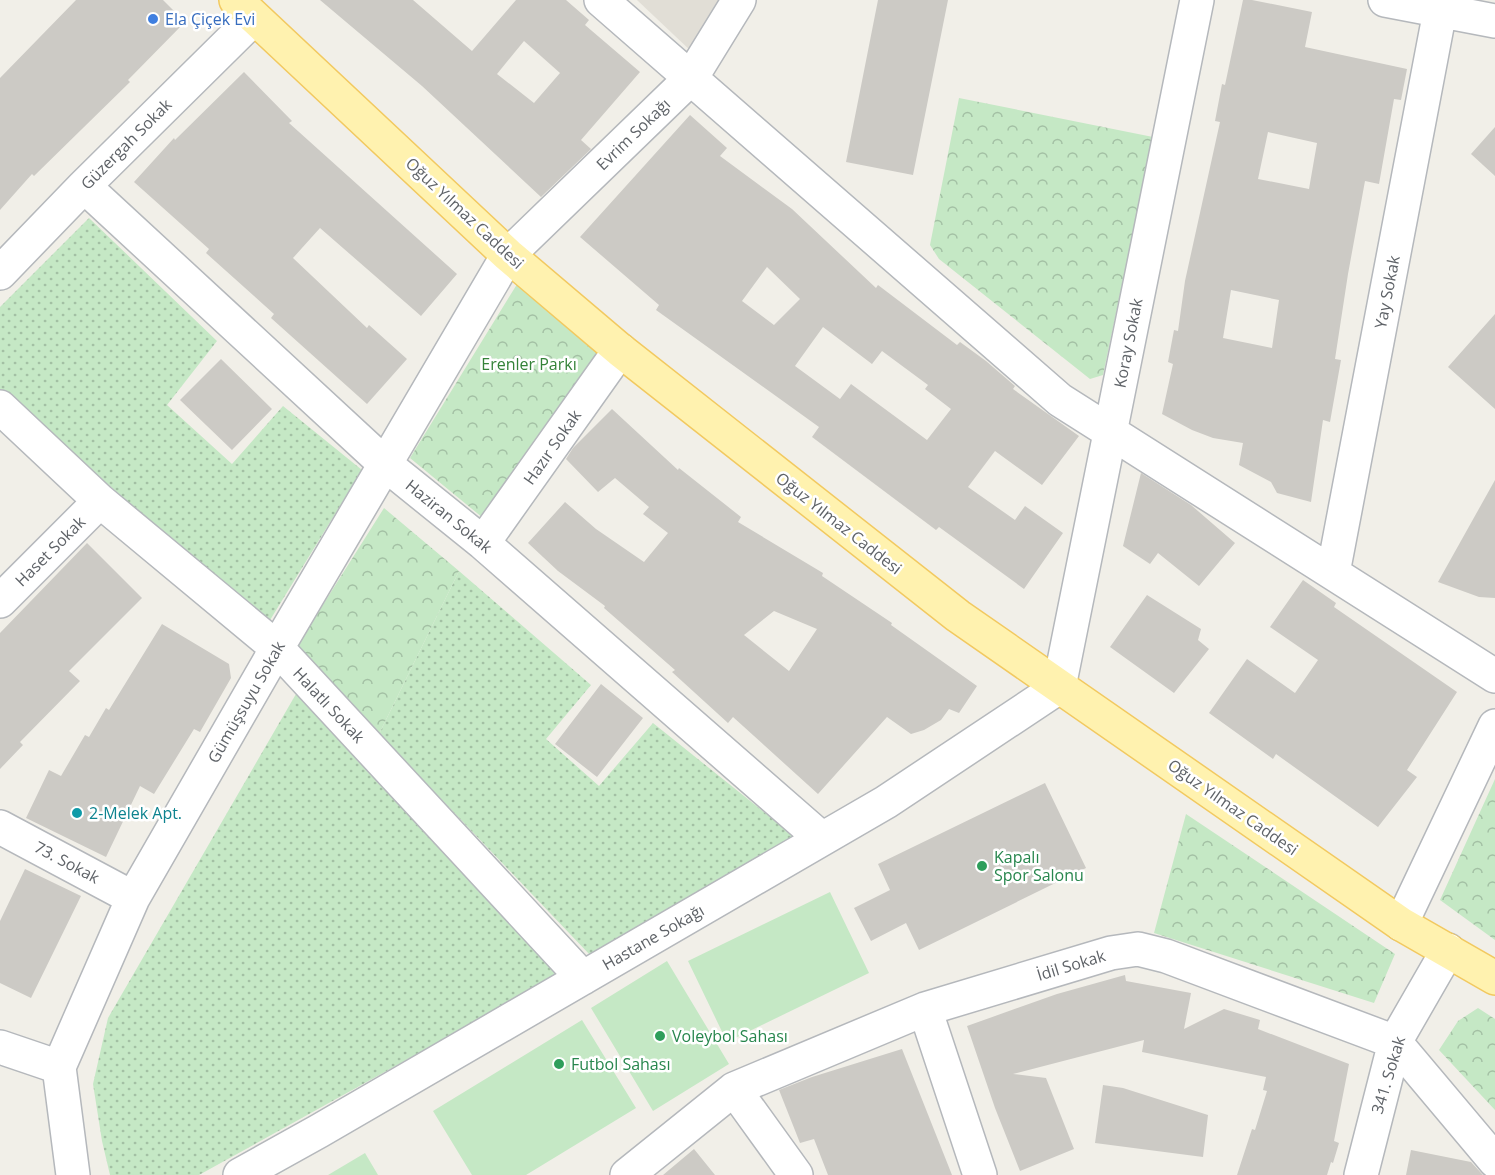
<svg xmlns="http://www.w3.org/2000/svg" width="1495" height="1175" font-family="'Open Sans',sans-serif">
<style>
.education{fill:#e1ded6}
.grass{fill:url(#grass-dots)}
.forest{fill:url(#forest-crowns)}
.pitch{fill:#c5e8c5}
.building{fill:#cccac5;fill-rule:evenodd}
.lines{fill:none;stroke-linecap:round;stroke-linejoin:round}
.minor-casing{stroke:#b5b8bc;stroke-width:36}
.major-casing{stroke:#f2c960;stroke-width:36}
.minor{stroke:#fff;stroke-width:33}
.major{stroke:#fff2af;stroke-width:33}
.shop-dot{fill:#3f7fe0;stroke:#fff;stroke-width:2}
.culture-dot{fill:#0f9aa8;stroke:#fff;stroke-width:2}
.leisure-dot{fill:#2e9e5b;stroke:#fff;stroke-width:2}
.labels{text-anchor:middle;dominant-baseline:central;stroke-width:5;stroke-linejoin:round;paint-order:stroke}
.shop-label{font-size:16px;fill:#366cbe;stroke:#fff;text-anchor:start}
.street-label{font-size:16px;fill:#5f6368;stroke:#fff}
.park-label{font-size:16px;fill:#348238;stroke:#fff}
.culture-label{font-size:16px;fill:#0d838f;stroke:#fff;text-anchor:start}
.leisure-label{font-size:16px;fill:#27864d;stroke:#fff;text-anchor:start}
</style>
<defs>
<pattern id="grass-dots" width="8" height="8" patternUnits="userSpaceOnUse" patternTransform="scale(1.5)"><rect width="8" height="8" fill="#c5e8c5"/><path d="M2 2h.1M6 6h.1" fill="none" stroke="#a3c0a4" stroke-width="1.8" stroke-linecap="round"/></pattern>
<pattern id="forest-crowns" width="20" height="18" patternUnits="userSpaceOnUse" patternTransform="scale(1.5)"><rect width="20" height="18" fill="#c5e8c5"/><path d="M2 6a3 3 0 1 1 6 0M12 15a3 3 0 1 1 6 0" fill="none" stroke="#a3c0a4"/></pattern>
</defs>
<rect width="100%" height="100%" fill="#f1efe8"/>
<path class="education" d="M637,0H725L692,52Z"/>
<path class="grass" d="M89,218L217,341L167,405L232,464L283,406L362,470L267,625L0,389V307Z
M459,571L591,685L546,739L599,786L653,723L800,841L590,955L379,734Z
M296,694L565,972L199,1175H110L102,1141L93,1084L108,1018Z"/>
<path class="forest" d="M959,98L1153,137L1103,375L1090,379L939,259L930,245Z
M519,281L600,355L483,518L410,458Z
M384,508L459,571L379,734L295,649Z
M1495,779V940L1440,900Z
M1186,814L1395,954L1374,1003L1154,933Z
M1478,1008L1495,1019V1110L1439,1050L1458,1021Z"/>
<path class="pitch" d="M830,892L869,973L727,1042L688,961Z
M667,961L729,1064L653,1111L591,1008Z
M582,1020L636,1108L526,1175H472L433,1111Z
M365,1153L378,1175H328Z"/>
<path class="building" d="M76,0H163L185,22L128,80L130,82L34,176L32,174L0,210V78Z
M320,0H413L472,51L516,0H566L589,20L585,25L640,72L581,140L591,149L541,197L422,86ZM524,41L560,73L534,103L497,74Z
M878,0H948L913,175L846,162Z
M1243,0H1252L1312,12L1305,47L1407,69L1401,100L1394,99L1379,184L1365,181L1348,274L1335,359L1341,360L1330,422L1323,420L1311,502L1277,493L1271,482L1239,465L1243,443L1213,438L1192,430L1162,414L1173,364L1168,362L1174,330L1178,331L1185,281L1220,122L1215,121L1222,84L1225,85ZM1268,132L1317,143L1309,189L1258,179ZM1231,290L1279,300L1272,348L1223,338Z
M244,72L292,121L289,123L457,274L421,316L320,228L293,258L367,328L369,325L407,359L367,404L271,318L274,314L206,253L209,249L134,182L174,138L175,140Z
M690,115L727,148L720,156L792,209L876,288L878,285L957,345L960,342L986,361L1015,386L1013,389L1079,436L1042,485L995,451L968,487L1015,520L1025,506L1063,533L1024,589L939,527L936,530L812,437L819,427L656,310L659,305L580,237ZM767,267L800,299L774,325L742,301ZM823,327L872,364L882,351L928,385L925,389L951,409L927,440L851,384L840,399L795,366Z
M1495,127V176L1471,154Z
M1495,314V409L1448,367Z
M221,359L272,409L232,450L180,400Z
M612,409L678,470L679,468L741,517L738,522L823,573L822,576L892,623L891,625L977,686L959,713L949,709L941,720L924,730L911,734L887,717L818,794L733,717L728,723L672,672L675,670L604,608L605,606L558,571L528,543L565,502L596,529L644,562L668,533L643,514L649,507L615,478L598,492L566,459L573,448ZM774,611L817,629L789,671L744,635Z
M1141,473L1191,505L1235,543L1199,586L1158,553L1150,564L1123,546Z
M1495,480V598L1479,597L1438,582Z
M87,543L142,598L69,671L80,681L20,742L23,745L0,769V633Z
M1303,580L1336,603L1334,607L1457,692L1407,770L1417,777L1378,827L1276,754L1273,759L1209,713L1247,659L1295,693L1318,660L1270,627Z
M1147,595L1201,629L1198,640L1209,649L1174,693L1110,647Z
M162,624L229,664L231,678L200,732L194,729L154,794L140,786L106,857L26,818L49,770L61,776L85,735L89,737L106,708L109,710Z
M601,684L643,718L597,777L555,744Z
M1045,783L1086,868L919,950L906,923L871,941L854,908L890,890L878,864Z
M25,869L81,896L31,998L0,983V921Z
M1125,975L1126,981L1191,993L1184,1029L1224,1009L1260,1020L1258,1029L1349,1064L1334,1141L1339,1143L1333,1163L1331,1162L1327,1175H1237L1252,1129L1255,1130L1267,1091L1263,1090L1266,1077L1142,1052L1144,1040L1013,1074L1046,1078L1074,1149L1020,1171L995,1108L967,1026L1057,994Z
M902,1049L952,1175H828L814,1139L800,1143L779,1090L812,1077Z
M1103,1085L1123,1088L1208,1115L1203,1157L1095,1143Z
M694,1149L715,1175H663Z
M1411,1150L1471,1162L1483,1175H1406Z"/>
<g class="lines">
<g class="minor-casing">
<path id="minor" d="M601,0L1060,400L1495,676
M1385,0L1495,21
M84,186L385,464L483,543L822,839
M0,273L84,186L254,18
M0,407L100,501L277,648L583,978
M483,543L620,350
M1333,573L1440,11
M0,601L100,501
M0,827L133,898
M1401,924L1495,726
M925,1009L980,1175
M0,1047L59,1067
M734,1089L796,1175
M73,1175L59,1067L133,898L277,648L508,255L691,78L739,0
M240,1175L319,1131L886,802L1059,687L1197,0
M627,1175L734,1089L925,1009L1111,953L1138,949L1166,956L1395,1042L1495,1161
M1361,1175L1395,1042L1448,950"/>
</g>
<g class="major-casing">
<path id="major" d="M236,0L508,255L620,350L958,616L1401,924L1495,978"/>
</g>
<use href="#minor" class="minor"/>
<use href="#major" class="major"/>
</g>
<circle class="shop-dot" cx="153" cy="19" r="6"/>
<circle class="culture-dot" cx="77" cy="813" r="6"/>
<g class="leisure-dot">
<circle cx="982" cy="866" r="6"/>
<circle cx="660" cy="1036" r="6"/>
<circle cx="559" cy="1064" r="6"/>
</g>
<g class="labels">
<g class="shop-label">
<text x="165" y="19">Ela Çiçek Evi</text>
</g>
<g class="street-label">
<text transform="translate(633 134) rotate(-44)">Evrim Sokağı</text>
<text transform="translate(126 144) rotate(-45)">Güzergah Sokak</text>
<text transform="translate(465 213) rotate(43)">Oğuz Yılmaz Caddesi</text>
<text transform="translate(1387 292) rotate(-79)">Yay Sokak</text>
<text transform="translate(1128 343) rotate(-79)">Koray Sokak</text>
<text transform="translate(552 447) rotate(-55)">Hazır Sokak</text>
<text transform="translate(449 516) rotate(39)">Haziran Sokak</text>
<text transform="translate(839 523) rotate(38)">Oğuz Yılmaz Caddesi</text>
<text transform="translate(50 551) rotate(-45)">Haset Sokak</text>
<text transform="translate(246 702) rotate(-60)">Gümüşsuyu Sokak</text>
<text transform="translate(329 705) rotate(47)">Halatlı Sokak</text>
<text transform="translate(1233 807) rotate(35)">Oğuz Yılmaz Caddesi</text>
<text transform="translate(67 862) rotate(28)">73. Sokak</text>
<text transform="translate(653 937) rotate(-30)">Hastane Sokağı</text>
<text transform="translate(1071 965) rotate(-17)">İdil Sokak</text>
<text transform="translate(1388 1075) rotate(-73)">341. Sokak</text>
</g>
<g class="park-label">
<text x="529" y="364">Erenler Parkı</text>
</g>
<g class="culture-label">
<text x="89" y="813">2-Melek Apt.</text>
</g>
<g class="leisure-label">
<text x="994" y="857">Kapalı<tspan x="994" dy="18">Spor Salonu</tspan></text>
<text x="672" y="1036">Voleybol Sahası</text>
<text x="571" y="1064">Futbol Sahası</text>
</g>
</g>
</svg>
